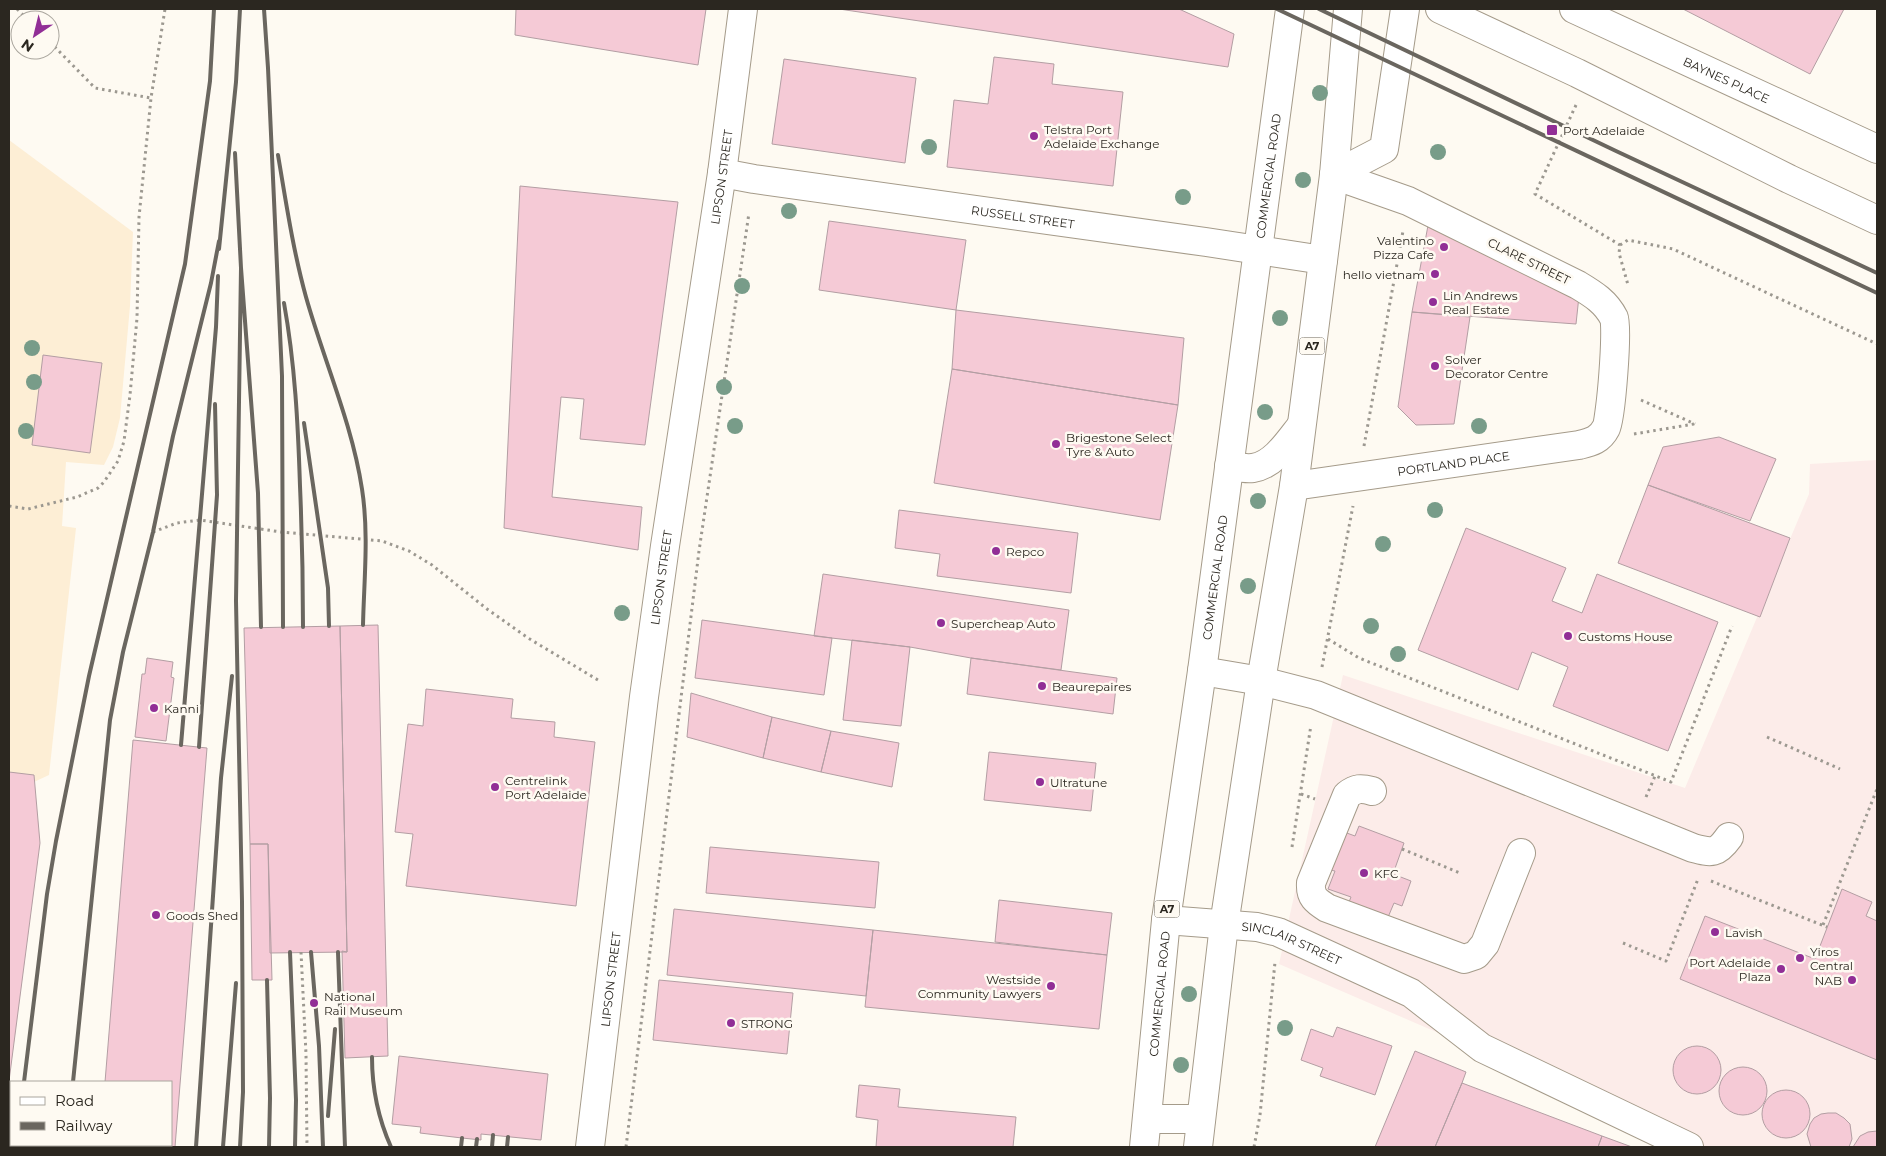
<svg xmlns="http://www.w3.org/2000/svg" width="1886" height="1156" font-family="Montserrat,sans-serif">
<style>
.commercial{fill:#fcece9}
.built{fill:#fdeed5}
.building{fill:#f5cad6;stroke:#b39ea3}
.lines{fill:none;stroke-linecap:round;stroke-linejoin:round}
.minor-casing{stroke:#a59b8a;stroke-width:30}
.major-casing{stroke:#a59b8a;stroke-width:30}
.path{stroke:#9c9890;stroke-width:3;stroke-dasharray:2.5 4;stroke-linecap:butt}
.minor{stroke:#fff;stroke-width:28}
.major{stroke:#fff;stroke-width:28}
.rail{stroke:#6a665f;stroke-width:4}
.tree{fill:#789c89}
.poi-dot{fill:#912e96;stroke:#fefaf2;stroke-width:2}
.labels{text-anchor:middle;dominant-baseline:central;stroke-width:5;stroke-linejoin:round;paint-order:stroke}
.shield{fill:#fefaf2;stroke:#6a665f;stroke-width:1}
.shield-label{font-size:11px;font-weight:bold;fill:#2b2720}
.street-label{font-size:12px;fill:#2b2720;stroke:#fefaf2}
.poi-label{font-size:12px;fill:#2b2720;stroke:#fefaf2;text-anchor:start}
</style>
<rect width="100%" height="100%" fill="#fefaf2"/>
<path class="commercial" d="M1877,460V1147H1702L1279,964L1343,675L1685,788L1809,494L1810,464Z"/>
<path class="built" d="M9,140L133,232L130,306L120,418L113,447L104,465L66,462L62,526L76,528L49,775L34,782L40,843L9,1081Z"/>
<path class="building" d="M516,9H706L698,65L515,35Z
M839,9H1179L1234,34L1228,67Z
M1683,9H1844L1810,74Z
M994,57L1054,64L1052,84L1123,92L1113,186L947,167L954,100L988,104Z
M784,59L916,78L905,163L772,144Z
M520,186L678,202L645,445L580,439L584,399L561,397L552,497L642,507L638,550L504,528Z
M1429,220L1579,296L1576,324L1412,312Z
M829,221L966,240L956,310L819,290Z
M956,310L1184,338L1178,405L952,369Z
M1412,312L1470,317L1454,424L1416,425L1398,407Z
M43,355L102,363L90,453L32,445Z
M952,369L1178,405L1160,520L934,483Z
M1719,437L1776,459L1750,521L1648,485L1663,447Z
M1648,485L1790,538L1760,617L1618,563Z
M899,510L1078,533L1071,593L937,576L940,554L895,548Z
M1466,528L1566,568L1552,601L1582,613L1597,574L1718,622L1668,751L1553,706L1568,667L1532,652L1518,690L1418,650Z
M823,574L1069,610L1061,670L971,658L910,647L814,636Z
M702,620L832,638L824,695L695,678Z
M378,625L388,1056L345,1058L342,951L347,952L340,626Z
M340,626L347,952L270,953L268,844H250L244,628Z
M852,640L910,647L901,726L843,720Z
M147,658L173,662L171,677L174,678L166,741L135,737L142,674H145Z
M971,658L1117,678L1113,714L967,694Z
M426,689L513,699L511,718L555,722L554,737L595,742L576,906L406,886L413,834L395,832L408,724L423,726Z
M691,693L772,717L763,758L687,737Z
M772,717L831,731L821,772L763,758Z
M831,731L899,743L892,787L821,772Z
M133,740L207,748L175,1147H100V1145H171V1082H105Z
M989,752L1096,763L1091,811L984,800Z
M9,772L34,775L40,843L9,1081Z
M1359,826L1404,843L1393,874L1411,881L1402,906L1394,903L1386,922L1347,907L1351,897L1328,889L1335,871L1330,870L1344,832L1355,836Z
M250,844H268L272,980H252Z
M710,847L879,862L875,908L706,893Z
M1842,889L1872,902L1866,916L1877,921V1060L1680,979L1705,916L1815,959Z
M999,900L1112,913L1107,955L995,942Z
M674,909L873,930L866,996L667,975Z
M873,930L1107,955L1099,1029L865,1007Z
M659,980L793,993L787,1054L653,1040Z
M1337,1027L1392,1046L1375,1095L1320,1076L1323,1068L1301,1060L1311,1029L1333,1037Z
M1673 1070a24 24 0 1 1 48 0a24 24 0 1 1-48 0Z
M1415,1051L1466,1072L1462,1083L1435,1147H1375Z
M399,1056L548,1074L541,1140L481,1134V1140L462,1138L420,1133L421,1127L392,1124Z
M1719 1091a24 24 0 1 1 48 0a24 24 0 1 1-48 0Z
M1462,1083L1602,1136L1598,1147H1435Z
M859,1085L900,1089L898,1107L1016,1117L1013,1147H876L878,1120L856,1117Z
M1762 1114a24 24 0 1 1 48 0a24 24 0 1 1-48 0Z
M1828,1113H1836L1844,1118L1850,1124L1852,1139L1849,1147H1811L1807,1134L1810,1124L1814,1118L1821,1114Z
M1877,1131V1147H1853L1860,1136L1868,1132Z
M1602,1136L1632,1147H1598Z"/>
<g class="lines">
<g class="minor-casing">
<g id="minor">
<path d="M1440,9L1577,73L1789,179L1877,220"/>
<path id="s1" d="M1574,9L1877,149"/>
<path id="s2" d="M722,173L754,179L1206,242L1323,260"/>
<path d="M1334,175L1384,149L1405,9"/>
<path id="s3" d="M1294,486L1579,445C1591,442 1600,440 1606,428C1611,419 1618,327 1614,318C1606,302 1593,294 1578,285L1408,201L1334,175"/>
<path d="M1202,671L1261,681L1316,695L1693,848C1712,853 1717,854 1729,837"/>
<path d="M1372,791C1361,788 1356,788 1347,795L1311,883C1310,897 1316,901 1327,908L1464,959L1476,955L1485,944L1521,853"/>
<path id="s4" d="M1166,920L1257,927L1278,932L1411,993L1482,1048L1689,1147"/>
<path id="s5" d="M590,1147L644,697L665,546L722,173L743,9"/>
</g>
</g>
<g class="major-casing">
<g id="major">
<path d="M1229,466C1236,467 1245,469 1253,468C1274,465 1289,441 1301,426"/>
<path d="M1147,1119H1201"/>
<path id="s6" d="M1144,1147L1166,920L1202,671L1290,9"/>
<path d="M1198,1147L1224,925L1261,681L1294,486L1334,175L1348,9"/>
</g>
</g>
<path class="path" d="M17,9L28,20
M50,42L95,88L151,98
M1576,105L1535,194L1620,245L1619,253L1628,285
M1620,245L1628,240L1673,249L1877,344
M1641,400L1695,424
M1634,434L1694,424
M1364,446L1403,231
M9,506L28,509L77,497L98,488L104,482L118,461L124,441L130,395L137,318L139,217L151,98L165,9
M153,532L177,523L200,520L281,532L382,541L409,551L432,565L487,609L528,638L598,680
M1328,639L1359,658L1671,782L1732,626
M1322,667L1353,506
M1767,737L1840,769
M1301,794L1315,799
M1646,797L1655,776
M1292,847L1311,725
M1402,849L1460,873
M1711,881L1827,927
M1823,925L1877,789
M1623,943L1666,961L1698,879
M301,952L306,1054L307,1147
M626,1147L699,551L749,213
M1254,1147L1260,1115L1275,962"/>
<use href="#minor" class="minor"/>
<use href="#major" class="major"/>
<path class="rail" d="M264,9L268,68L282,376L283,627
M1277,9L1877,293
M1319,9L1616,151L1877,273
M235,153L241,268
M278,155C286,202 293,250 306,297C324,361 352,423 362,489C369,534 364,580 363,625
M219,249L236,82L240,9
M284,303C295,364 298,424 300,486C302,533 303,579 303,627
M304,423L328,588L329,626
M181,745L216,327L218,276
M199,747L217,495L215,404
M290,952L296,1100L295,1147
M311,952L319,1046L323,1147
M338,952L345,1147
M267,980L270,1098L269,1147
M372,1057C372,1089 378,1118 391,1147
M24,1082L47,894L56,841L89,676L185,264L210,81L214,9
M73,1082L110,720L123,652L153,532L173,436L211,283L219,241
M328,1116L335,1029
M16,1147V1145
M66,1147V1145
M196,1147L221,778L232,676
M223,1147L236,983
M240,1147L243,1092L242,901L236,601L241,268L258,493L261,627
M461,1147L462,1138
M476,1147L477,1139
M492,1147L493,1135
M507,1147L508,1137"/>
</g>
<g class="tree">
<circle cx="1320" cy="93" r="8"/>
<circle cx="929" cy="147" r="8"/>
<circle cx="1438" cy="152" r="8"/>
<circle cx="1303" cy="180" r="8"/>
<circle cx="1183" cy="197" r="8"/>
<circle cx="789" cy="211" r="8"/>
<circle cx="742" cy="286" r="8"/>
<circle cx="1280" cy="318" r="8"/>
<circle cx="32" cy="348" r="8"/>
<circle cx="34" cy="382" r="8"/>
<circle cx="724" cy="387" r="8"/>
<circle cx="1265" cy="412" r="8"/>
<circle cx="735" cy="426" r="8"/>
<circle cx="1479" cy="426" r="8"/>
<circle cx="26" cy="431" r="8"/>
<circle cx="1258" cy="501" r="8"/>
<circle cx="1435" cy="510" r="8"/>
<circle cx="1383" cy="544" r="8"/>
<circle cx="1248" cy="586" r="8"/>
<circle cx="622" cy="613" r="8"/>
<circle cx="1371" cy="626" r="8"/>
<circle cx="1398" cy="654" r="8"/>
<circle cx="1189" cy="994" r="8"/>
<circle cx="1285" cy="1028" r="8"/>
<circle cx="1181" cy="1065" r="8"/>
</g>
<g class="poi-dot">
<rect x="1546" y="124" width="12" height="12" rx="2.5"/>
<circle cx="1034" cy="136" r="5"/>
<circle cx="1444" cy="247" r="5"/>
<circle cx="1435" cy="274" r="5"/>
<circle cx="1433" cy="302" r="5"/>
<circle cx="1435" cy="366" r="5"/>
<circle cx="1056" cy="444" r="5"/>
<circle cx="996" cy="551" r="5"/>
<circle cx="941" cy="623" r="5"/>
<circle cx="1568" cy="636" r="5"/>
<circle cx="1042" cy="686" r="5"/>
<circle cx="154" cy="708" r="5"/>
<circle cx="1040" cy="782" r="5"/>
<circle cx="495" cy="787" r="5"/>
<circle cx="1364" cy="873" r="5"/>
<circle cx="156" cy="915" r="5"/>
<circle cx="1715" cy="932" r="5"/>
<circle cx="1800" cy="958" r="5"/>
<circle cx="1781" cy="969" r="5"/>
<circle cx="1852" cy="980" r="5"/>
<circle cx="1051" cy="986" r="5"/>
<circle cx="314" cy="1003" r="5"/>
<circle cx="731" cy="1023" r="5"/>
</g>
<g class="labels">
<g class="shield">
<rect x="1299.5" y="337.5" width="25" height="17" rx="4"/>
<rect x="1154.5" y="900.5" width="25" height="17" rx="4"/>
</g>
<g class="shield-label">
<text x="1312" y="346">A7</text>
<text x="1167" y="909">A7</text>
</g>
<g class="street-label">
<text stroke="none"><textPath href="#s1" startOffset="168">BAYNES PLACE</textPath></text>
<text stroke="none"><textPath href="#s6" startOffset="979">COMMERCIAL ROAD</textPath></text>
<text stroke="none"><textPath href="#s5" startOffset="979">LIPSON STREET</textPath></text>
<text stroke="none"><textPath href="#s2" startOffset="304">RUSSELL STREET</textPath></text>
<text transform="translate(1529 261) rotate(26)">CLARE STREET</text>
<text stroke="none"><textPath href="#s3" startOffset="161">PORTLAND PLACE</textPath></text>
<text stroke="none"><textPath href="#s5" startOffset="574">LIPSON STREET</textPath></text>
<text stroke="none"><textPath href="#s6" startOffset="574">COMMERCIAL ROAD</textPath></text>
<text stroke="none"><textPath href="#s4" startOffset="129">SINCLAIR STREET</textPath></text>
<text stroke="none"><textPath href="#s5" startOffset="169">LIPSON STREET</textPath></text>
<text stroke="none"><textPath href="#s6" startOffset="154">COMMERCIAL ROAD</textPath></text>
</g>
<g class="poi-label">
<text x="1044" y="129">Telstra Port<tspan x="1044" dy="14">Adelaide Exchange</tspan></text>
<text x="1563" y="130">Port Adelaide</text>
<text x="1434" y="240" text-anchor="end">Valentino<tspan x="1434" dy="14">Pizza Cafe</tspan></text>
<text x="1425" y="274" text-anchor="end">hello vietnam</text>
<text x="1443" y="295">Lin Andrews<tspan x="1443" dy="14">Real Estate</tspan></text>
<text x="1445" y="359">Solver<tspan x="1445" dy="14">Decorator Centre</tspan></text>
<text x="1066" y="437">Brigestone Select<tspan x="1066" dy="14">Tyre &amp; Auto</tspan></text>
<text x="1006" y="551">Repco</text>
<text x="951" y="623">Supercheap Auto</text>
<text x="1578" y="636">Customs House</text>
<text x="1052" y="686">Beaurepaires</text>
<text x="164" y="708">Kanni</text>
<text x="505" y="780">Centrelink<tspan x="505" dy="14">Port Adelaide</tspan></text>
<text x="1050" y="782">Ultratune</text>
<text x="1374" y="873">KFC</text>
<text x="166" y="915">Goods Shed</text>
<text x="1725" y="932">Lavish</text>
<text x="1810" y="951">Yiros<tspan x="1810" dy="14">Central</tspan></text>
<text x="1771" y="962" text-anchor="end">Port Adelaide<tspan x="1771" dy="14">Plaza</tspan></text>
<text x="1041" y="979" text-anchor="end">Westside<tspan x="1041" dy="14">Community Lawyers</tspan></text>
<text x="1842" y="980" text-anchor="end">NAB</text>
<text x="324" y="996">National<tspan x="324" dy="14">Rail Museum</tspan></text>
<text x="741" y="1023">STRONG</text>
</g>
</g>
<rect width="1886" height="1156" fill="none" stroke="#2b2720" stroke-width="20"/>
<rect x="10" y="1081" width="162" height="65" fill="#fefaf2" stroke="#aaa69e"/>
<rect x="20" y="1097" width="25" height="8" fill="#ffffff" stroke="#aaa69e"/>
<text x="55" y="1106" font-size="15" fill="#2b2720">Road</text>
<rect x="20" y="1122" width="25" height="8" fill="#6a665f" stroke="#aaa69e"/>
<text x="55" y="1131" font-size="15" fill="#2b2720">Railway</text>
<g transform="translate(35 35) rotate(215)"><circle r="24" fill="#fefaf2" stroke="#aaa69e"/>
<path d="M0-4L9 19L0 12L-9 19Z" fill="#912e96"/>
<text y="-8" font-size="14" font-weight="bold" text-anchor="middle" fill="#2b2720">N</text>
</g>
</svg>
